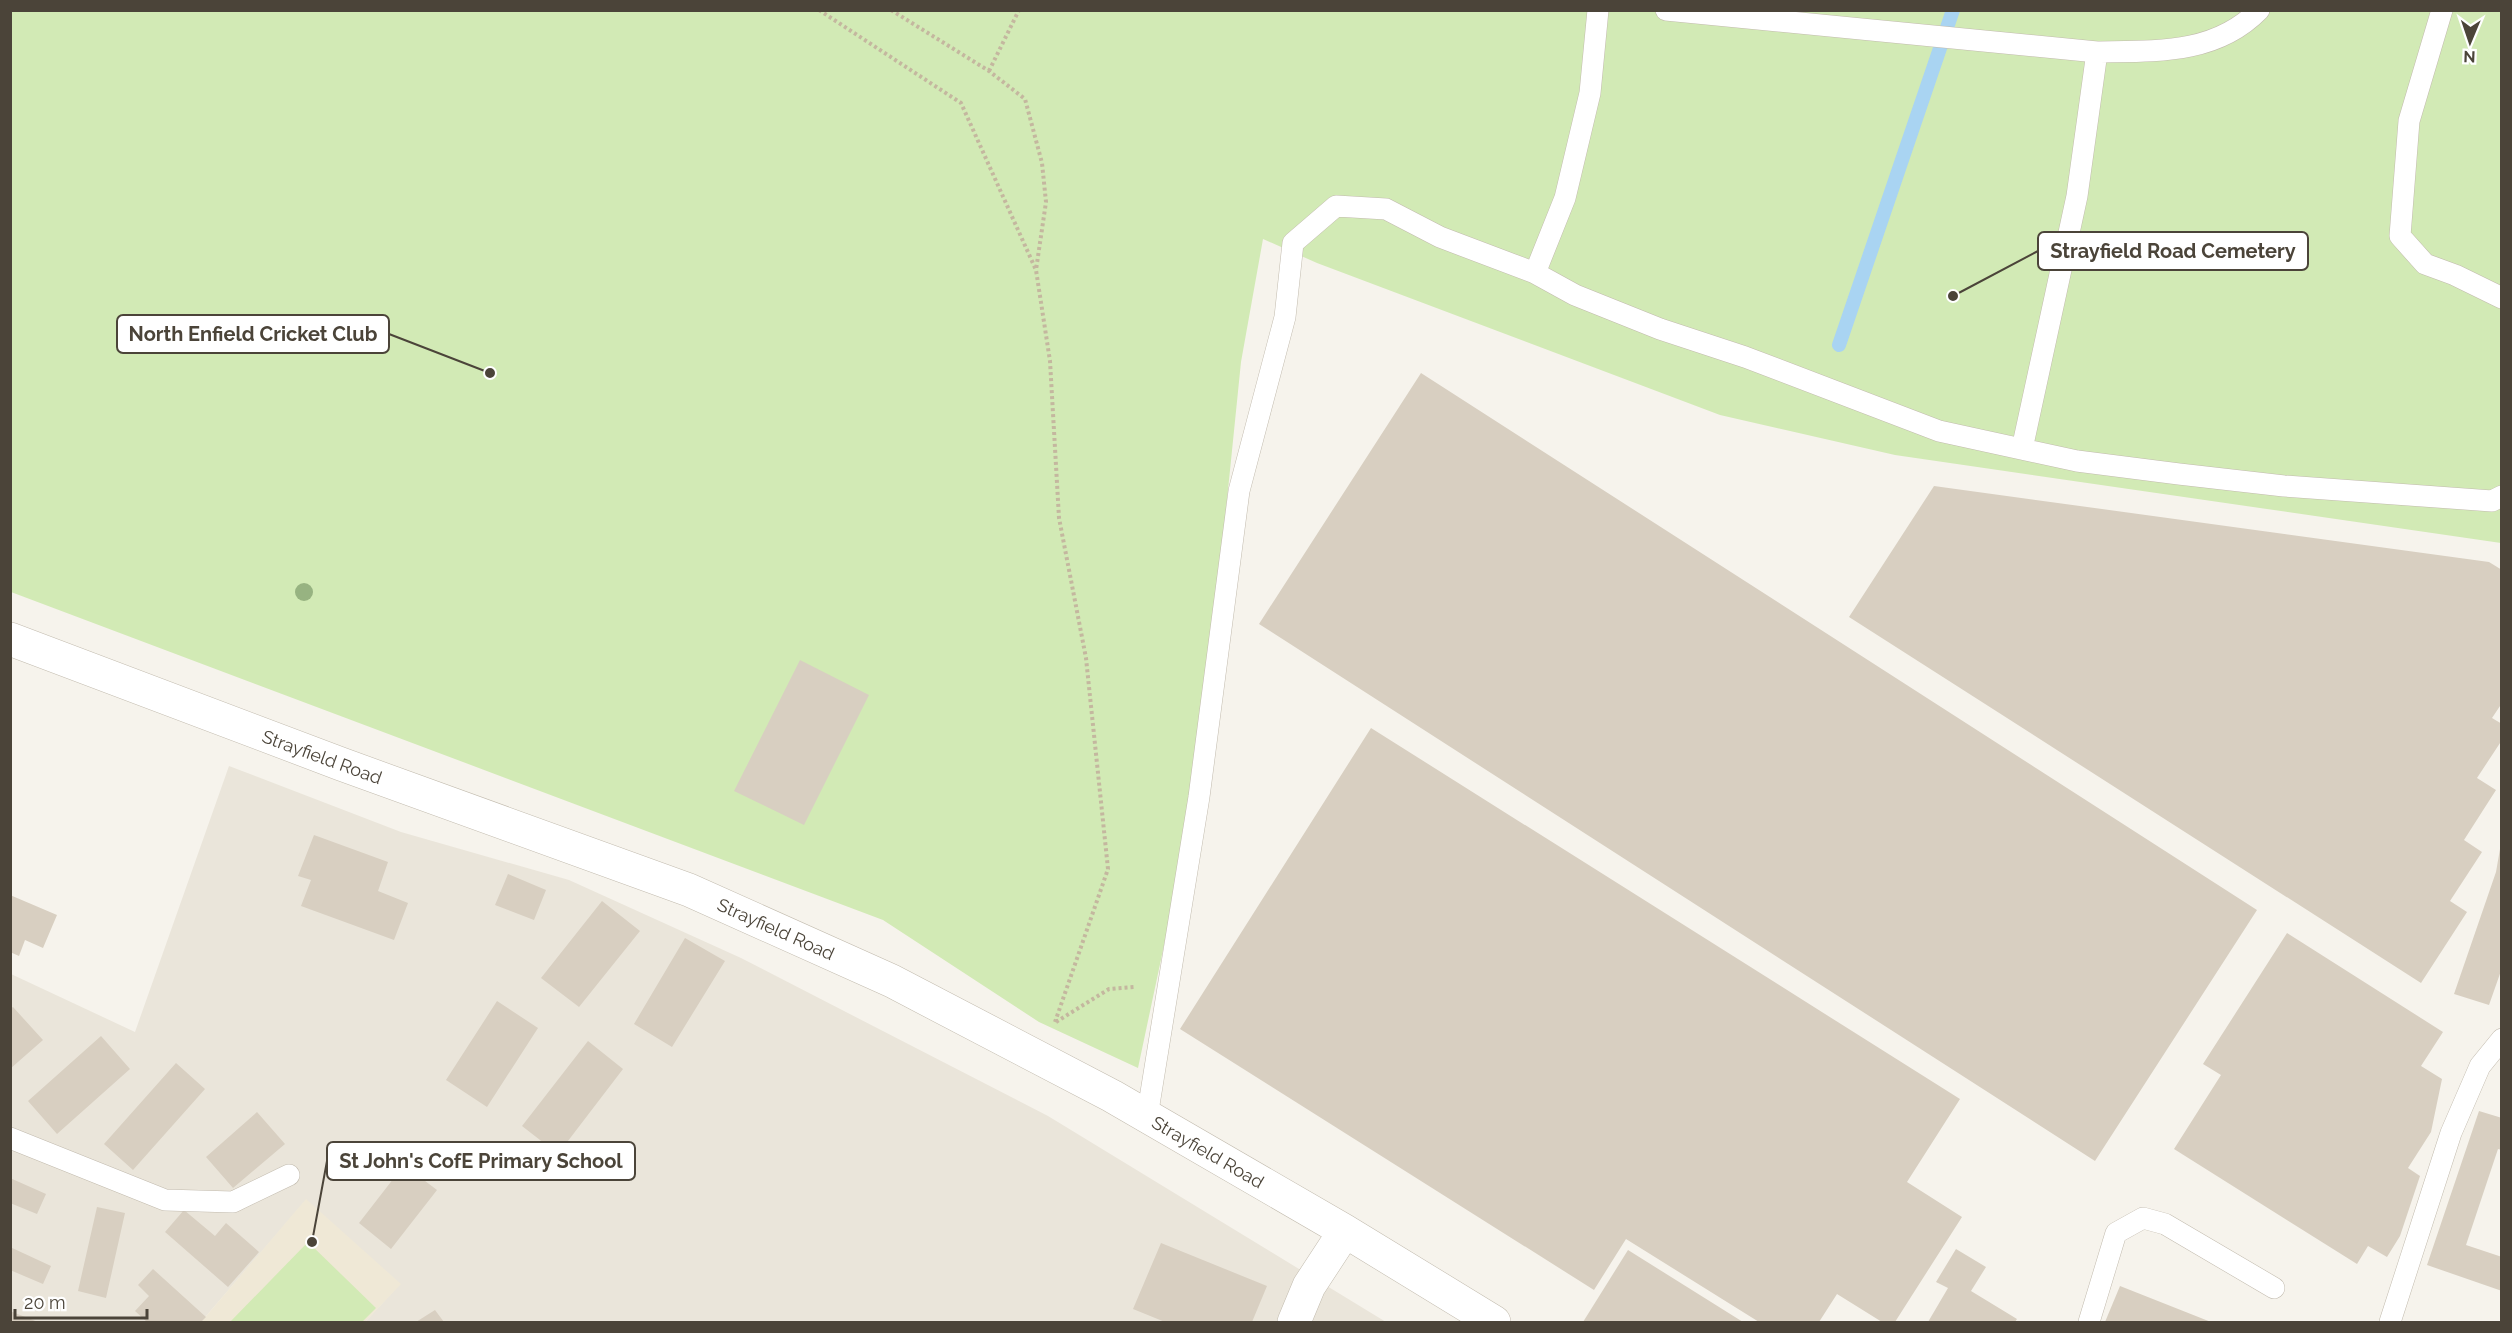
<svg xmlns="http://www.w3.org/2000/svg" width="2512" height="1333" font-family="Raleway,sans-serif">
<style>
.residential{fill:#eae5da}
.education{fill:#efe8d6}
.green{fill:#d2eab5}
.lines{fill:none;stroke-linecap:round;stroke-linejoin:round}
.stream{stroke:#a9d4f2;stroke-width:14}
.building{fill:#d8cfc1}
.lane-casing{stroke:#c2bbae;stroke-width:22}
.street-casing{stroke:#c2bbae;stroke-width:34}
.path{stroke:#c4b79f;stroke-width:4;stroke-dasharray:3 3;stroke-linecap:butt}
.lane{stroke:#fff;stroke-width:21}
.street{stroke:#fff;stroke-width:33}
.tree{fill:#97b381}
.labels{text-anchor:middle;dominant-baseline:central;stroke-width:4.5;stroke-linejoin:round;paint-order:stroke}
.street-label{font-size:18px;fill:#4b4439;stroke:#fff}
.leader{fill:none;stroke:#4b4439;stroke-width:2}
.callout-dot{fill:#4b4439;stroke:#fff;stroke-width:2}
.callout{fill:#fff;stroke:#4b4439;stroke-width:2}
.callout-label{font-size:20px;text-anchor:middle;font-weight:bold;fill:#4b4439}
</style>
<rect width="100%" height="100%" fill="#f6f3ec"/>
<path class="residential" d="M229,766L401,832L569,880L741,958L1048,1116L1386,1322H365L400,1284L306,1200L201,1322H11V974L135,1032Z"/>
<path class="education" d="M306,1199L401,1284L365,1322H201Z"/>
<path class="green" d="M10,11H2501V543L1895,455L1720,415L1317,263L1263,239L1241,362L1198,785L1138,1068L1039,1022L883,920L11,592Z
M308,1242L376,1308L362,1322H230Z"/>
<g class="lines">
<path class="stream" d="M1839,345L1953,10"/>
</g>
<path class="building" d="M1421,373L2257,910L2095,1161L1259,624Z
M1934,486L2489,562L2502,570V703L2492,718L2502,724V740L2477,778L2496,790L2464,840L2482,852L2450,901L2467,912L2421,983L1849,617Z
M800,660L869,695L804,825L734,791Z
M1371,728L1960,1099L1907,1182L1962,1217L1895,1322H1882L1837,1294L1819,1322H1759L1626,1239L1594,1290L1180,1029Z
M314,835L388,862L378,891L408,903L394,940L301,906L311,880L298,876Z
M2500,849L2502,968L2489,1005L2454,994L2496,872Z
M508,874L546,890L534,920L495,905Z
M10,895L57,915L43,948L25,940L19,956L10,952Z
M602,901L640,931L579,1007L541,978Z
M2287,933L2443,1032L2421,1066L2442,1079L2431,1132L2408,1168L2420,1176L2400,1236L2387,1257L2368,1246L2357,1264L2174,1149L2221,1075L2203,1064Z
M685,938L725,961L672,1047L634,1024Z
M497,1001L538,1028L487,1107L446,1080Z
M13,1007L43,1040L10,1069V1009Z
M101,1036L130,1069L57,1134L28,1101Z
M588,1041L623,1069L558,1154L522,1126Z
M176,1063L205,1089L133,1170L104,1144Z
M2479,1111L2502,1118V1150L2498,1149L2466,1245L2502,1257V1291L2427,1265Z
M257,1112L285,1144L233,1188L206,1157Z
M404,1165L437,1190L391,1249L359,1223Z
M10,1178L46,1194L37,1214L10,1203Z
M97,1207L125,1213L106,1298L78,1291Z
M184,1210L215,1236L226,1223L259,1252L228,1287L165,1232Z
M1161,1243L1267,1286L1252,1322H1165L1133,1309Z
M10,1247L51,1266L43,1284L10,1270Z
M1956,1249L1986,1267L1971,1291L2017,1319L2015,1322H1928L1948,1288L1936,1282Z
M1628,1250L1743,1322H1583Z
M153,1269L206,1317L201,1322H147L135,1311L149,1296L138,1285Z
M2120,1286L2211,1322H2105Z
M435,1310L444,1322H416Z
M10,1311L38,1322H10Z"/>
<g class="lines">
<g class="lane-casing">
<path id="lane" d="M1666,10L2097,52C2154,51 2215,55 2259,10
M2442,10L2409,121L2400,236L2425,264L2455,275L2502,298
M1535,273L1565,198L1590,93L1598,10
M2022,449L2077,196L2097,52
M1147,1117L1199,797L1239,491L1285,317L1293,243L1336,206L1386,209L1440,237L1535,273L1575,295L1660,329L1745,357L1939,431L2077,461L2179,474L2284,486L2492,501L2502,496
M10,1138L165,1200L233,1202L289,1175
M2089,1322L2116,1233L2143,1218L2165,1224L2274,1288
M2390,1322L2451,1133L2480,1066L2502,1039"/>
</g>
<g class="street-casing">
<path id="street" d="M10,639L341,764L689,890L892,981L1112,1096L1345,1231L1494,1322
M1294,1322L1309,1286L1345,1231"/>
</g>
<path class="path" d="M819,10L961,103L1036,270L1050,361L1059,518L1086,658L1108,869L1055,1022
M891,10L989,71L1025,99L1042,163L1046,202L1036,270
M989,71L1019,10
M1056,1022L1109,989L1135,987"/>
<use href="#lane" class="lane"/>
<use href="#street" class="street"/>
</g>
<circle class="tree" cx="304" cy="592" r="9"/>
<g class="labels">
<g class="street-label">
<text transform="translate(322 757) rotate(20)">Strayfield Road</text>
<text transform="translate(776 929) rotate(24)">Strayfield Road</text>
<text transform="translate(1208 1152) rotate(30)">Strayfield Road</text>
</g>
</g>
<path class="leader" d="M1953 296L2038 251M490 373L389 334M312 1242L327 1161"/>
<g class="callout-dot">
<circle cx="1953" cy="296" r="6"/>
<circle cx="490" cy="373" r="6"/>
<circle cx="312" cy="1242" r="6"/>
</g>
<g class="callout">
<rect x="2038" y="232" width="270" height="38" rx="6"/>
<rect x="117" y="315" width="272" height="38" rx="6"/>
<rect x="327" y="1142" width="308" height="38" rx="6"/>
</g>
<g class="callout-label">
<text x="2173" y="258">Strayfield Road Cemetery</text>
<text x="253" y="341">North Enfield Cricket Club</text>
<text x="481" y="1168">St John's CofE Primary School</text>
</g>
<rect width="2512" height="1333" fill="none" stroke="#4b4439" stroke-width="24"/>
<g transform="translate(2470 42) rotate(182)" stroke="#ffffff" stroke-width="4.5" paint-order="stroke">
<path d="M0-4.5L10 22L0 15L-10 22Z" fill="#4b4439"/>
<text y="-9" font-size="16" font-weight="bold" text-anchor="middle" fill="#4b4439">N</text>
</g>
<path d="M15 1309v9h132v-9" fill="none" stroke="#4b4439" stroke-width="3"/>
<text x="24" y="1309" font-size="18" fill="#4b4439" stroke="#ffffff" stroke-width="4.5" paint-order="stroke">20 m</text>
</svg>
